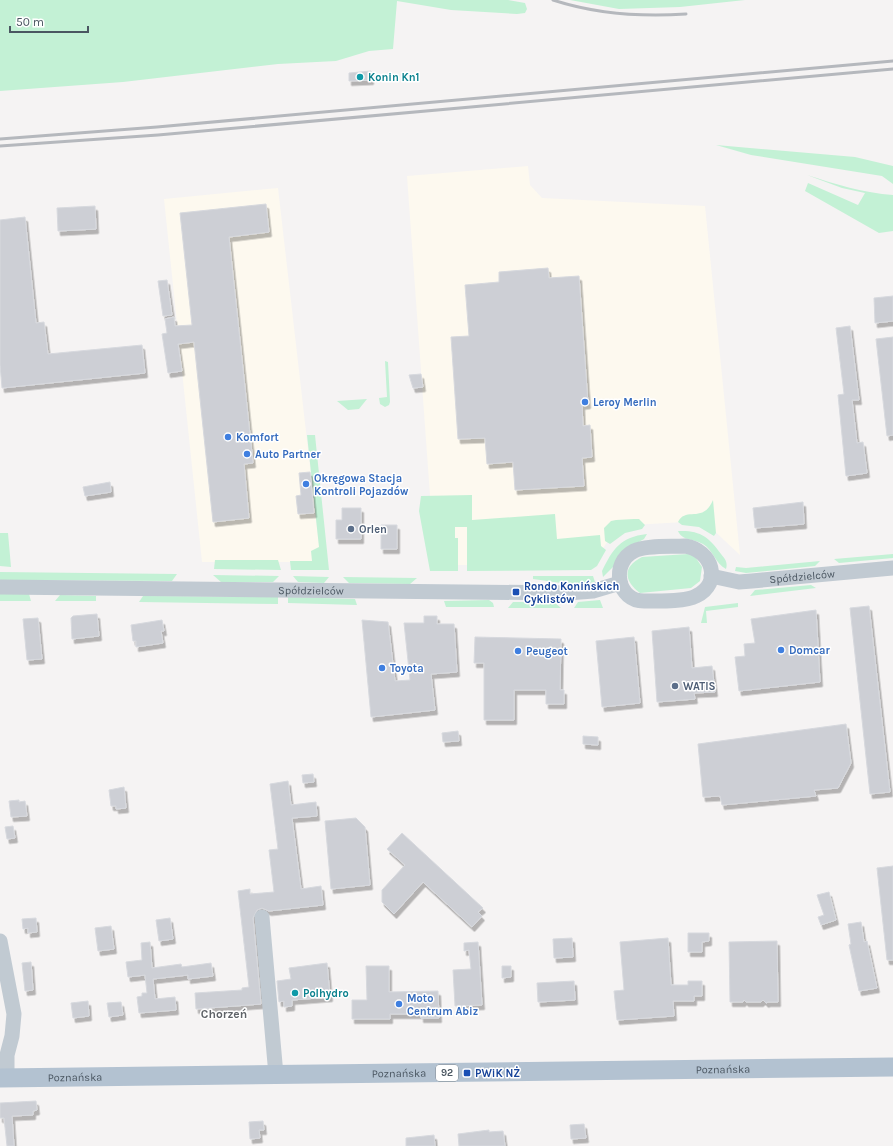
<svg xmlns="http://www.w3.org/2000/svg" width="893" height="1146" font-family="Karla,sans-serif">
<style>
.commercial{fill:#fdf9ef}
.green{fill:#c3f1d5}
.building{fill:#cdcfd5;stroke:#d7d9de;filter:url(#shadow)}
.lines{fill:none;stroke-linecap:round;stroke-linejoin:round}
.minor{stroke:#c1cad2;stroke-width:15}
.major{stroke:#b3c2d1;stroke-width:19}
.rail{stroke:#b5b8bd;stroke-width:3}
.culture-dot{fill:#0f9aa8;stroke:#fff;stroke-width:1.5}
.shop-dot{fill:#3f7fe0;stroke:#fff;stroke-width:1.5}
.service-dot{fill:#5c6f8a;stroke:#fff;stroke-width:1.5}
.transit-dot{fill:#1a4fb4;stroke:#fff;stroke-width:1.5}
.labels{text-anchor:middle;dominant-baseline:central;stroke-width:3;stroke-linejoin:round;paint-order:stroke}
.shield{fill:#fff;stroke:#808990;stroke-width:1}
.shield-label{font-size:10px;font-weight:bold;fill:#4a5661}
.culture-label{font-size:11px;font-weight:bold;fill:#0d838f;stroke:#fff;text-anchor:start}
.shop-label{font-size:11px;font-weight:bold;fill:#366cbe;stroke:#fff;text-anchor:start}
.service-label{font-size:11px;font-weight:bold;fill:#4e5e75;stroke:#fff;text-anchor:start}
.street-label{font-size:11px;fill:#4a5661;stroke:#fff}
.transit-label{font-size:11px;font-weight:bold;fill:#164399;stroke:#fff;text-anchor:start}
.neighbourhood-label{font-size:12px;font-weight:bold;fill:#5f6368;stroke:#fff}
</style>
<defs>
<filter id="shadow"><feDropShadow dx="2.5" dy="4.5" stdDeviation="0" flood-color="#0004"/></filter>
</defs>
<rect width="100%" height="100%" fill="#f5f3f3"/>
<path class="commercial" d="M528,166L530,185L542,198L705,206L740,555L708,525L684,522L633,525L613,532L593,565H435L407,176Z
M278,188L321,562H202L164,199Z"/>
<path class="green" d="M0,0H508L525,3L527,9L525,13L517,14L451,10L397,1L393,49L369,51L336,61L278,64L123,82L0,91Z
M570,0H745L680,7L619,9Z
M716,145L855,157L893,166V184L882,176L751,155Z
M807,175C835,184 864,193 893,195V231L879,233L805,191L808,183L858,205L865,193L842,188Z
M385,361L388,362L390,402L389,405L385,407L380,404L379,398L387,397Z
M367,399L359,409L348,410L337,401Z
M307,435H315L329,570H291L290,561H312L311,551L319,547Z
M472,495V520L555,514L557,539L600,535L601,546L606,550L597,566L591,570L467,571V527H455V538H458V571H430L419,511L421,496Z
M713,500L716,533L714,536L699,527L682,525L678,522C686,506 703,524 713,500Z
M634,519H639L645,525L642,529L625,533L610,544L605,541L604,528L611,521L616,520Z
M678,531C700,530 709,537 721,554C725,559 728,562 726,569C715,563 713,550 703,544C695,539 682,541 678,531Z
M0,533H8L11,567L0,566Z
M647,534L644,539L637,543L603,577L602,571C613,549 620,537 647,534Z
M688,554L694,555L702,567L700,581L691,588L640,593C624,581 622,567 642,557Z
M893,554V558L839,563L834,559Z
M215,560H278L281,570L214,569Z
M820,561L815,566L746,573L735,571L736,567L746,568Z
M0,572L177,574L172,581H169L0,580Z
M213,575L279,576L273,582H221Z
M293,576L329,577L324,583L298,582Z
M533,576H593L595,582C574,586 554,582 533,579Z
M343,577L417,578L410,584L349,583Z
M811,585L816,588L750,596L755,590Z
M0,594H29L31,601H0Z
M60,595L96,596V601H55Z
M143,596L278,597V604L139,602Z
M288,597L355,599L357,605L288,603Z
M489,600L493,603L494,607H446L444,601Z
M600,600L603,608H574L578,602Z
M513,602H554L561,608H508Z
M738,603V607L706,611L707,623H701L705,607Z"/>
<path class="building" d="M371,71V80L349,81V73Z
M266,204L269,232L229,237L253,463L244,464L249,518L213,522L194,342L178,344L182,371L168,373L162,334L167,333L165,319L174,317L175,326L192,325L180,213Z
M95,206L96,229L58,231L57,208Z
M25,217L36,323L44,322L48,354L142,345L145,373L2,388L0,365V220Z
M548,268L549,278L579,276L588,404L582,405L583,426L590,425L592,457L582,458L584,486L515,490L513,462L487,464L485,438L458,439L451,337L469,336L465,285L499,282V272Z
M167,280L172,315L163,316L158,281Z
M893,296V321L875,323L874,298Z
M850,326L859,400H852L857,443L863,442L867,473L846,476L838,395L844,394L836,328Z
M893,337V435L887,436L876,339Z
M421,374L423,387L413,388L409,375Z
M310,472L314,513L298,514L296,496L301,495L299,473Z
M110,482L111,492L85,496L83,487Z
M803,502L804,524L755,528L753,508Z
M342,508H361V539H336V520H342Z
M381,525H397V549H381Z
M869,606L890,792L870,794L850,608Z
M816,610L820,682L739,691L735,657L745,656L744,644L755,643L751,619Z
M97,614L99,636L72,639L71,618L73,616Z
M424,616H437V624H454L457,672L431,674L435,710L371,717L362,620L388,622L395,681L410,680L404,623H424Z
M38,618L42,659L27,660L23,619Z
M162,620L164,631H161L163,643L136,647V641H133L131,625Z
M689,627L692,668L712,666L715,692L694,693L695,699L657,702L652,631Z
M475,637L561,639L560,690H564V704H546V690H514V720H484V663H474Z
M634,637L640,703L602,707L596,641Z
M846,724L851,763L838,788L814,790L816,796L722,805L720,796L703,797L698,744Z
M458,731L459,741L443,742L442,733Z
M583,736L598,737V745L583,744Z
M313,774L314,782L303,783L302,775Z
M288,781L291,805L316,802L317,816L292,818L301,889L321,886L323,905L269,911L262,908L257,910L253,918L261,1004L196,1009L195,993L242,990V988L249,987L238,891L250,889V894L274,892L269,850L278,849L270,784Z
M124,787L126,808L116,809V806H111L109,790Z
M19,800V802L25,801L27,816L11,817L9,801Z
M356,818L365,827L370,885L331,889L325,821Z
M13,826L15,838L7,839L5,827Z
M402,833L483,908L478,912L482,916L472,927L423,882L394,914L382,902V890L405,865L387,849Z
M893,866V960H887L877,868Z
M829,892L836,920L821,925L818,917L824,915L817,895Z
M36,918L37,932L28,933V928L23,929L22,919Z
M170,918L173,939L159,941L156,920Z
M861,922L864,942L867,941L877,988L859,991L849,945L851,944L848,924Z
M111,926L114,949L98,951L95,928Z
M688,933H709V941L702,942V952H688Z
M572,938L573,957L554,958L553,939Z
M668,938L671,985H688V981H702V996H694V1001H673L674,1016L617,1020L614,991L624,990L620,942Z
M777,941L778,1002H768L766,1003L763,1000L761,1002H746L744,1000L743,1002H730L729,942Z
M150,942L152,968L181,964L182,967L211,963L213,976L188,979V975L153,979L155,999L175,997L176,1010L139,1013L137,997L142,996V993H147L145,975L128,977L126,962L142,960L141,943Z
M478,942L482,1005L455,1006L453,970L471,969L469,950L464,951V943Z
M31,962L33,990L25,991L22,963Z
M327,963L330,997L292,1000V1006L284,1007V1001L279,1002L277,981L291,979L289,968Z
M366,966H389V992L438,991L439,1018H421V1014H390V1019H352V1000H367Z
M502,966H511V977L502,978Z
M574,981L575,1000L538,1002L537,983Z
M88,1001L89,1016L73,1018L71,1003Z
M121,1002L123,1015L109,1017L107,1003Z
M36,1101L37,1110L33,1111V1115L12,1116L14,1146H7L4,1118H0V1103Z
M263,1121L264,1130H259L260,1138L250,1139L249,1122Z
M584,1124L586,1138L571,1139L570,1125Z
M489,1130V1132L503,1131L505,1146H459L458,1134Z
M434,1135L435,1146H406V1138Z"/>
<g class="lines">
<g class="minor">
<path d="M685,546C712,550 723,583 696,596C685,602 658,601 645,601C617,602 610,563 634,551C646,545 671,547 685,546Z"/>
<path id="s1" d="M711,576L739,582L752,581L893,568"/>
<path id="s2" d="M0,587L568,593L593,591L620,583"/>
<path d="M262,917L276,1075"/>
<path d="M0,941L14,1014L12,1036L7,1055V1078"/>
</g>
<path class="major" id="s3" d="M0,1078L893,1067"/>
<path class="rail" d="M553,0C596,14 641,17 686,14
M0,139L157,127L893,61
M0,146L158,135L893,69"/>
</g>
<g class="culture-dot">
<circle cx="360" cy="77" r="4"/>
<circle cx="295" cy="993" r="4"/>
</g>
<g class="shop-dot">
<circle cx="585" cy="402" r="4"/>
<circle cx="228" cy="437" r="4"/>
<circle cx="247" cy="454" r="4"/>
<circle cx="306" cy="484" r="4"/>
<circle cx="781" cy="650" r="4"/>
<circle cx="518" cy="651" r="4"/>
<circle cx="382" cy="668" r="4"/>
<circle cx="399" cy="1004" r="4"/>
</g>
<g class="service-dot">
<circle cx="351" cy="529" r="4"/>
<circle cx="675" cy="686" r="4"/>
</g>
<g class="transit-dot">
<rect x="512" y="588" width="8" height="8" rx="2"/>
<rect x="463" y="1069" width="8" height="8" rx="2"/>
</g>
<g class="labels">
<rect class="shield" x="436" y="1065" width="22" height="16" rx="3"/>
<g class="shield-label">
<text x="447" y="1073">92</text>
</g>
<g class="culture-label">
<text x="368" y="77">Konin Kn1</text>
<text x="303" y="993">Polhydro</text>
</g>
<g class="shop-label">
<text x="593" y="402">Leroy Merlin</text>
<text x="236" y="437">Komfort</text>
<text x="255" y="454">Auto Partner</text>
<text x="314" y="478">Okręgowa Stacja<tspan x="314" dy="13">Kontroli Pojazdów</tspan></text>
<text x="789" y="650">Domcar</text>
<text x="526" y="651">Peugeot</text>
<text x="390" y="668">Toyota</text>
<text x="407" y="998">Moto<tspan x="407" dy="13">Centrum Abiz</tspan></text>
</g>
<g class="service-label">
<text x="359" y="529">Orlen</text>
<text x="683" y="686">WATIS</text>
</g>
<g class="street-label">
<text stroke="none"><textPath href="#s1" startOffset="92">Spółdzielców</textPath></text>
<text stroke="none"><textPath href="#s2" startOffset="311">Spółdzielców</textPath></text>
<text stroke="none"><textPath href="#s3" startOffset="723">Poznańska</textPath></text>
<text stroke="none"><textPath href="#s3" startOffset="399">Poznańska</textPath></text>
<text stroke="none"><textPath href="#s3" startOffset="75">Poznańska</textPath></text>
</g>
<g class="transit-label">
<text x="524" y="586">Rondo Konińskich<tspan x="524" dy="13">Cyklistów</tspan></text>
<text x="475" y="1073">PWiK NŻ</text>
</g>
<g class="neighbourhood-label">
<text x="224" y="1014">Chorzeń</text>
</g>
</g>
<path d="M10 26v6h78v-6" fill="none" stroke="#4a5661" stroke-width="2"/>
<text x="16" y="26" font-size="12" fill="#4a5661" stroke="#ffffff" stroke-width="3" paint-order="stroke">50 m</text>
</svg>
